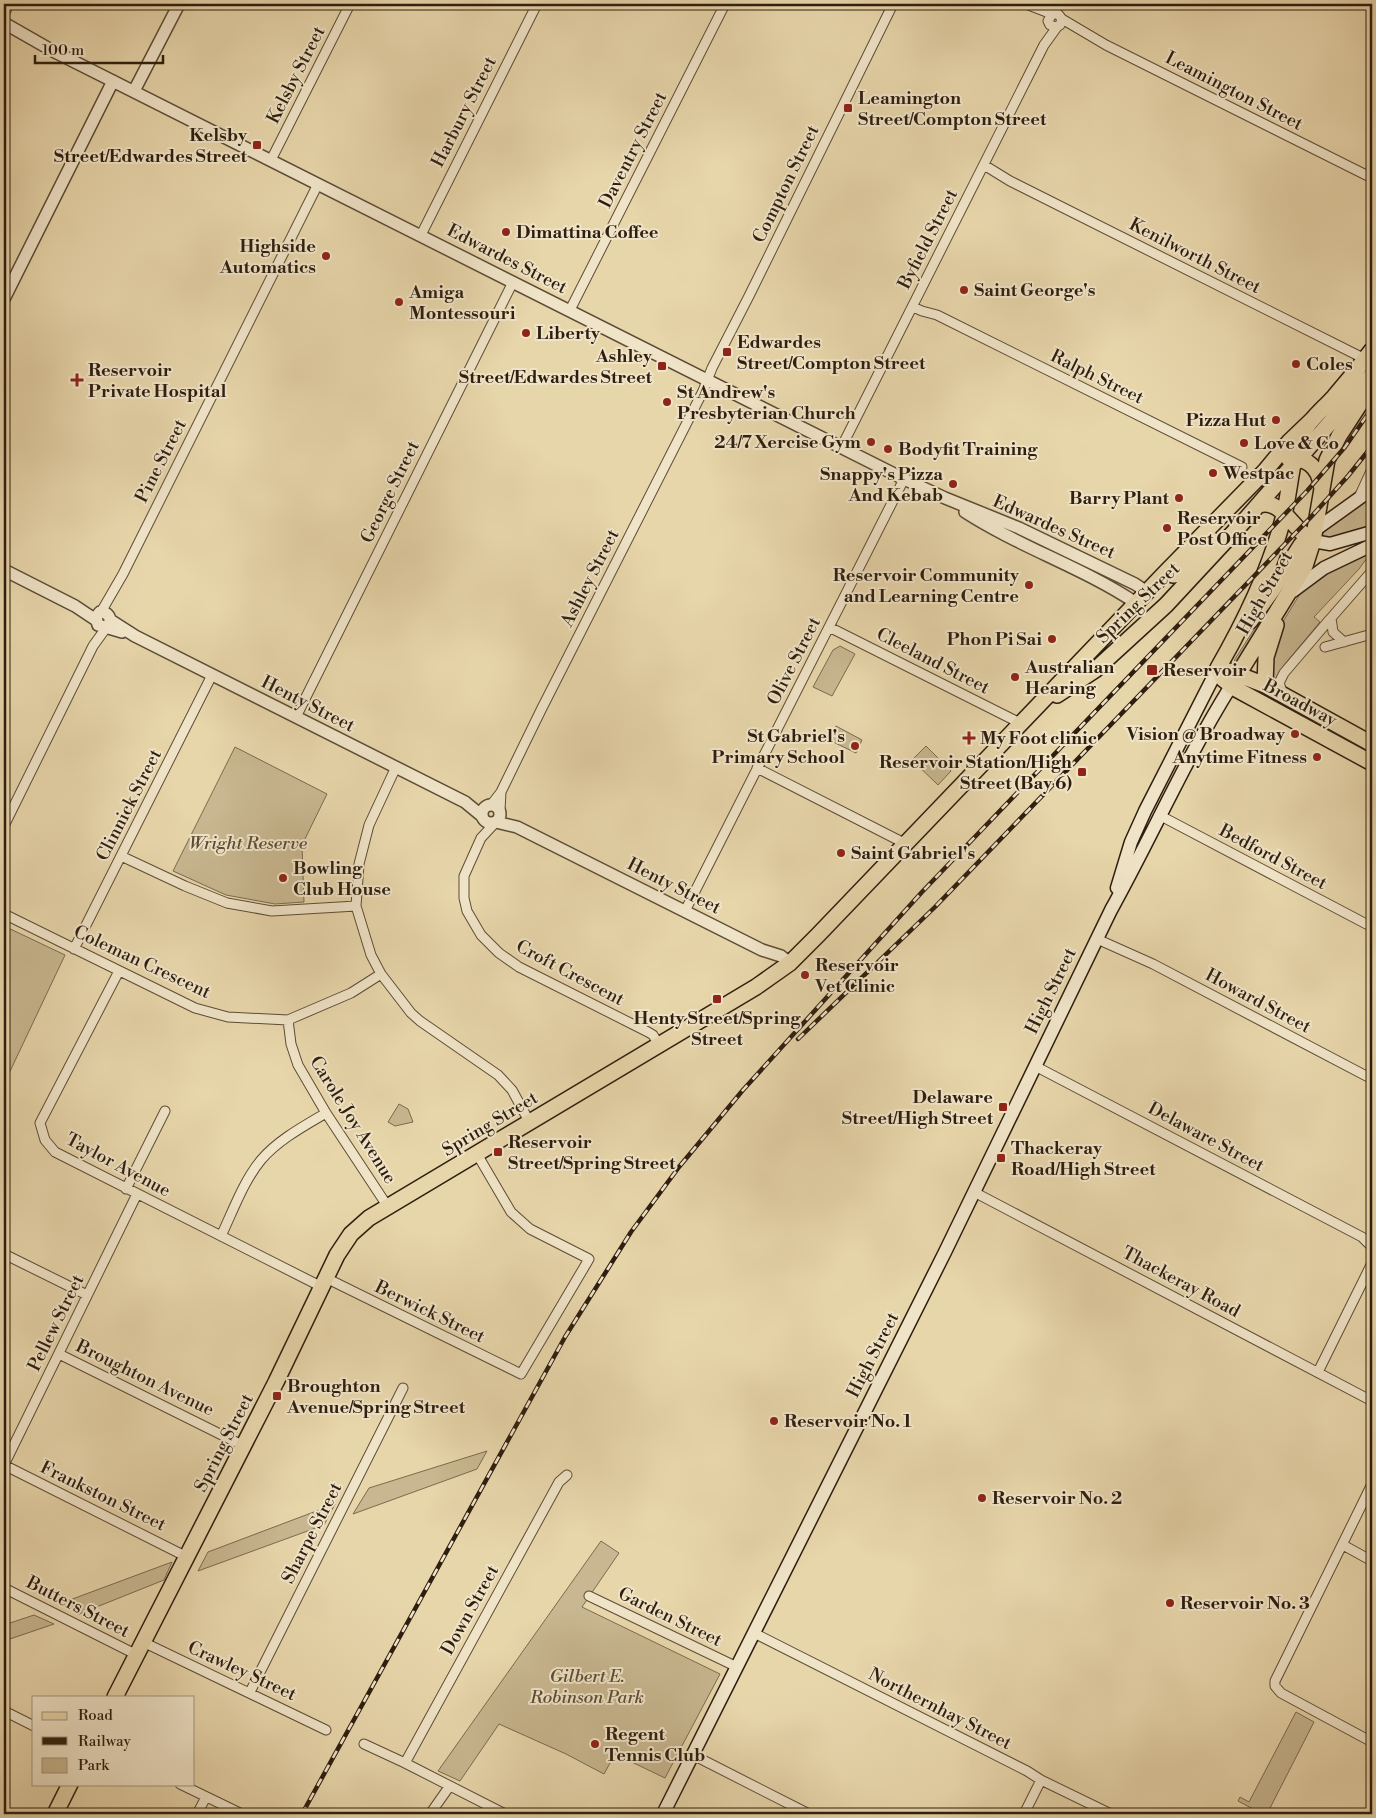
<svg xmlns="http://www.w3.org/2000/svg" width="1376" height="1818" font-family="'Libre Bodoni',serif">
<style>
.green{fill:#c8b790;stroke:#7b6a50}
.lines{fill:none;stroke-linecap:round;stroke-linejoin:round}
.minor-casing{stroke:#5c4c36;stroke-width:11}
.tertiary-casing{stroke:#5c4c36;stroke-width:14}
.secondary-casing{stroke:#2e1e0f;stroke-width:15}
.primary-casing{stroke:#2e1e0f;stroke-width:18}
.minor{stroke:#f0e4c8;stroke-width:9}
.tertiary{stroke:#f0e4c8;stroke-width:11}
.secondary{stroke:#f0e4c8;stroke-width:12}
.primary{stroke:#e8d6ab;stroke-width:15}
.rail-casing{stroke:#2e1e0f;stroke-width:4.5}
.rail{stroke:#f0e4c8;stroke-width:2.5;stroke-dasharray:8;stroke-linecap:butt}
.poi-dot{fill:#8f2418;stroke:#f0e4c8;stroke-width:2}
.labels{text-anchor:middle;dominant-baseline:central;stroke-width:4;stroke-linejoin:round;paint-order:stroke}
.street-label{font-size:18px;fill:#2e1e0f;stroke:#f0e4c8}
.poi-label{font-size:18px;font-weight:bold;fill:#2e1e0f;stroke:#f0e4c8;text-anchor:start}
.park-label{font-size:18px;font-style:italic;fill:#5c4c36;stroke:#f0e4c8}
</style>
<rect width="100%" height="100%" fill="#e8d6ab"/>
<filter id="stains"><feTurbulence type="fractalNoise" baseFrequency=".004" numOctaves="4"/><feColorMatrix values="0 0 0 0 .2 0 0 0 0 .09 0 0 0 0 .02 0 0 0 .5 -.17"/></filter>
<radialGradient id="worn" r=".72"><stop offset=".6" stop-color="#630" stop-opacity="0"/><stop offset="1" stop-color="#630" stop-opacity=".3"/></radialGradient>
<path class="green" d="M1372,495V527L1334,539L1320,537V534Z
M1372,551L1359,569L1314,617L1320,622L1284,665L1275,684L1268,678L1279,628L1303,589L1319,576Z
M1282,586L1287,589L1238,665H1235L1234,662L1235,659Z
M840,646L855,654L832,696L813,687L833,650Z
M836,726L862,740L856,753L829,740Z
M926,746L951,771L938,785L912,760Z
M235,747L327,794L302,845L304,902L275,904L226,895L173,871Z
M4,926L65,955L4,1084Z
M399,1104L408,1109L413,1122L395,1126L388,1122Z
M487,1451L477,1469L353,1514L369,1488Z
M335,1504L324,1525L198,1571L208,1552Z
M601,1541L619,1553L582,1607L720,1674L665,1778L615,1754L604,1774L566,1754L499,1724L460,1781L438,1771Z
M172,1562L164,1580L79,1614L59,1604Z
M34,1615L54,1624L4,1641V1625Z
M1296,1712L1314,1722L1267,1814H1263L1238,1801L1240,1797L1249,1802Z"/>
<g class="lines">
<g class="minor-casing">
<path id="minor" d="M1026,4L1052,14
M1369,4L1372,5
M4,15L9,4
M1062,19L1060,25L1057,27L1050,25L1048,21L1052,14H1058L1062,19L1106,45L1372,178
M271,160L350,4
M984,165L1010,181L1365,359
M421,235L537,4
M913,307L922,311L937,315L1242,467
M570,310L725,4
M841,448L1044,45L1057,27
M1360,495L1372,469
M101,612L123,574L318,184
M829,627L1022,724
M1344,642L1333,632L1331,618L1372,571
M1325,647L1372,634
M1283,694L1279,683L1284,673L1330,619
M296,717L513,282
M396,767L369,825L359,864L356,906L371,955L381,974L411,1013L420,1021L498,1075L512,1090L530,1123
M757,768L906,844
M491,805L501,792L541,710L703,391L712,368L749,296L893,4
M500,810L501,792
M1159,815L1372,927
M495,823L481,838L464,876V898L467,911L481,935L499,953L519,967L648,1032L653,1035L659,1045
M4,826L93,646L106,628
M121,856L185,886L227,903L272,911L356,906
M685,911L904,479
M4,914L195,1008L228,1017L288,1020L351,993L381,974
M1097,939L1153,964L1372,1079
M74,949L212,675
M119,971L40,1123L45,1140L55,1152L322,1287
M288,1020L291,1044L298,1065L326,1113L388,1207
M1035,1066L1362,1237L1371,1246
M126,1189L165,1111
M974,1192L1372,1401
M221,1236C233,1211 243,1182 261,1160C278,1140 304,1126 326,1113
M4,1254L87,1295
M326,1278L521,1374L589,1259L530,1229L511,1212L477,1154
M59,1354L244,1446
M1318,1372L1372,1263
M4,1465L137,1194
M4,1465L187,1557
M1372,1484L1275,1681V1686L1281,1693L1372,1742
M1343,1545L1372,1561
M4,1588L137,1655
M589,1596L737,1667
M754,1633L1027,1771L1041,1780L1111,1814
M143,1642L326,1730
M250,1692L403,1388
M4,1711L34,1726
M364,1744L405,1763L505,1814
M693,1755L809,1814
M405,1763L559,1482L567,1475
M180,1784L242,1814
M197,1814L206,1797
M430,1814L449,1787
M1024,1814L1041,1780"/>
</g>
<g class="tertiary-casing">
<path id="tertiary" d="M4,23L53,51L904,479L945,498L1019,528L1135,584L1147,592
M134,91L179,4
M4,299L113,81
M965,512C1019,547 1082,567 1136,603
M4,570L75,606L96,620
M110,620L135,636L465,802L482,816
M109,625C112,618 108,612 100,612L96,617L98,625L122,632
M482 814a9 9 0 1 1 18 0a9 9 0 1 1-18 0Z
M496,822L517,827L762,950L781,956L790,963"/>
</g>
<g class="secondary-casing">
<path id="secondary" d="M1315,530L1372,489
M1313,541L1330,544L1372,532
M1293,591L1324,568L1372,545
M1117,888L1131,842L1145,811L1218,668
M663,1814L945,1252L1111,910C1152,836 1186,758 1231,686"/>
</g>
<g class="primary-casing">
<path id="primary" d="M1372,350C1360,366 1347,382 1334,397C1323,409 1309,420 1302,434C1291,456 1290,494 1283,519C1269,572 1245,621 1218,668L1223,679L1236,689L1372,763
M1289,459C1307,457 1319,468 1321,485
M1259,505C1281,497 1295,533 1313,541
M1167,571L1173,575L1179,574L1212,540
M1250,621L1273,589L1301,545L1315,530
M1229,671L1265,685L1372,744
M1265,685L1266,657L1276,625
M1231,686L1305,566L1313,541L1327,460L1339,436L1367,393
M1057,695L1095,670L1166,605L1245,520L1372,375
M115,1697L276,1382L337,1255L351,1234L369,1218L756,987L790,963L818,935L1167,571L1265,471L1289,442L1313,419
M55,1814L70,1784"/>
</g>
<use href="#minor" class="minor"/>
<use href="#tertiary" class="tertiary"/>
<use href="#secondary" class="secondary"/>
<use href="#primary" class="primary"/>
<g class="rail-casing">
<path id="rail" d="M798,1039L935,907L1311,517L1348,476L1372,446
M302,1814L565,1337L631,1232L679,1167L743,1090L922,892L1307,491L1345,447L1372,408"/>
</g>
<use href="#rail" class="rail"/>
</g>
<g class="poi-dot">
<rect x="843" y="103" width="10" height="10" rx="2.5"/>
<rect x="252" y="140" width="10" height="10" rx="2.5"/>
<circle cx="506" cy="232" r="5"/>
<circle cx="326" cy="256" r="5"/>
<circle cx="964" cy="290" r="5"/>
<circle cx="399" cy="302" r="5"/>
<circle cx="526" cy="333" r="5"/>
<rect x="722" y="347" width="10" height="10" rx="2.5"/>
<circle cx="1296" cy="364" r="5"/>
<rect x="657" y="361" width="10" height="10" rx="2.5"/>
<path d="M74.5 372.5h5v5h5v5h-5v5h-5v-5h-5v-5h5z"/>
<circle cx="667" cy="402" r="5"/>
<circle cx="1276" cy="420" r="5"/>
<circle cx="871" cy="442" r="5"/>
<circle cx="1244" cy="443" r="5"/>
<circle cx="888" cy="449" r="5"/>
<circle cx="1213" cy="473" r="5"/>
<circle cx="953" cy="484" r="5"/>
<circle cx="1179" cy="498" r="5"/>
<circle cx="1167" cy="528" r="5"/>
<circle cx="1029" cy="585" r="5"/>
<circle cx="1052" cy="639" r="5"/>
<rect x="1146" y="664" width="12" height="12" rx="2.5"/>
<circle cx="1015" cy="677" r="5"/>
<circle cx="1295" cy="734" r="5"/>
<path d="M966.5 730.5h5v5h5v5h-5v5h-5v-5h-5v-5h5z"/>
<circle cx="855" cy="746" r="5"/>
<circle cx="1317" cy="757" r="5"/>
<rect x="1077" y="767" width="10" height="10" rx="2.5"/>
<circle cx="841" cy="853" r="5"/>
<circle cx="283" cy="878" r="5"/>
<circle cx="805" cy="975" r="5"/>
<rect x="712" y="994" width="10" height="10" rx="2.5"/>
<rect x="998" y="1102" width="10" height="10" rx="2.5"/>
<rect x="493" y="1147" width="10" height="10" rx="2.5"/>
<rect x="996" y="1153" width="10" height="10" rx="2.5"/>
<rect x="272" y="1391" width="10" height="10" rx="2.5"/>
<circle cx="774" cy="1421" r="5"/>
<circle cx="982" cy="1498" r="5"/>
<circle cx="1170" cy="1603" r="5"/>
<circle cx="595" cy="1744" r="5"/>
</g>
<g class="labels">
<g class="street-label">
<text transform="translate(296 75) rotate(-63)">Kelsby Street</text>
<text transform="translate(1234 91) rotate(27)">Leamington Street</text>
<text transform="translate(464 112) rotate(-63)">Harbury Street</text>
<text transform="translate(633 150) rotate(-63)">Daventry Street</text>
<text transform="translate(786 184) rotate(-64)">Compton Street</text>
<text transform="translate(928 239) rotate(-63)">Byfield Street</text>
<text transform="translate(1195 256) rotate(27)">Kenilworth Street</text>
<text transform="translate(507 259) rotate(27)">Edwardes Street</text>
<text transform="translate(1097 377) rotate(26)">Ralph Street</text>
<text transform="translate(161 461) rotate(-63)">Pine Street</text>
<text transform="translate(390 492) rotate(-64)">George Street</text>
<text transform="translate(1054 527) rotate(24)">Edwardes Street</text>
<text transform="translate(590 578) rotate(-63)">Ashley Street</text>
<text transform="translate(1265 593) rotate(-60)">High Street</text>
<text transform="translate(1138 603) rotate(-44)">Spring Street</text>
<text transform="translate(794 661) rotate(-63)">Olive Street</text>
<text transform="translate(933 661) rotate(27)">Cleeland Street</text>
<text transform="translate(1300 703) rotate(28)">Broadway</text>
<text transform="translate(308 704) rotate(27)">Henty Street</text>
<text transform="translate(129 805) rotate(-63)">Clinnick Street</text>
<text transform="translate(1273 857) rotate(28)">Bedford Street</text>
<text transform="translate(674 886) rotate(27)">Henty Street</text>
<text transform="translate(142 962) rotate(25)">Coleman Crescent</text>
<text transform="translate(570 973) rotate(28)">Croft Crescent</text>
<text transform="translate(1051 991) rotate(-64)">High Street</text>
<text transform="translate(1258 1001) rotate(28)">Howard Street</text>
<text transform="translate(353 1120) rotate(58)">Carole Joy Avenue</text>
<text transform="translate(490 1124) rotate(-31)">Spring Street</text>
<text transform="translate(1206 1137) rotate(28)">Delaware Street</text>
<text transform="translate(118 1165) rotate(28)">Taylor Avenue</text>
<text transform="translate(1181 1282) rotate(28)">Thackeray Road</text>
<text transform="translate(430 1312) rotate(26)">Berwick Street</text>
<text transform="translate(56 1323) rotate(-64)">Pellew Street</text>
<text transform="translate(873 1355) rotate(-63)">High Street</text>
<text transform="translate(145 1378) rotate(26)">Broughton Avenue</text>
<text transform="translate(224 1443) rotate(-63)">Spring Street</text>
<text transform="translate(103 1496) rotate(26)">Frankston Street</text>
<text transform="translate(312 1533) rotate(-63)">Sharpe Street</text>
<text transform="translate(78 1607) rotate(27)">Butters Street</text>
<text transform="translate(470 1610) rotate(-61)">Down Street</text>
<text transform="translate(670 1617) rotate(26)">Garden Street</text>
<text transform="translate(242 1671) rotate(25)">Crawley Street</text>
<text transform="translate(940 1709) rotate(27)">Northernhay Street</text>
</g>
<g class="poi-label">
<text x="858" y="98">Leamington<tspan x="858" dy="21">Street/Compton Street</tspan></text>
<text x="247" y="135" text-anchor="end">Kelsby<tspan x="247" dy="21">Street/Edwardes Street</tspan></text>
<text x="516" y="232">Dimattina Coffee</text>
<text x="316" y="246" text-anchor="end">Highside<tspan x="316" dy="21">Automatics</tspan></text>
<text x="974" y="290">Saint George's</text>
<text x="409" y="292">Amiga<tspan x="409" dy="21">Montessouri</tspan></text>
<text x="536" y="333">Liberty</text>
<text x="737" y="342">Edwardes<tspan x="737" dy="21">Street/Compton Street</tspan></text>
<text x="652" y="356" text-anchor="end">Ashley<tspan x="652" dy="21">Street/Edwardes Street</tspan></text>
<text x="1306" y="364">Coles</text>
<text x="88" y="370">Reservoir<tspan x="88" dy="21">Private Hospital</tspan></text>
<text x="677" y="392">St Andrew's<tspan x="677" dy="21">Presbyterian Church</tspan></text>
<text x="1266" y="420" text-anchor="end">Pizza Hut</text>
<text x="861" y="442" text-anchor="end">24/7 Xercise Gym</text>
<text x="1254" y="443">Love &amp; Co</text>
<text x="898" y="449">Bodyfit Training</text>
<text x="1223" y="473">Westpac</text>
<text x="943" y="474" text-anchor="end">Snappy's Pizza<tspan x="943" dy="21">And Kebab</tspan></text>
<text x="1169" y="498" text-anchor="end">Barry Plant</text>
<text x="1177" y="518">Reservoir<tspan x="1177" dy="21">Post Office</tspan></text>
<text x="1019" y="575" text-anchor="end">Reservoir Community<tspan x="1019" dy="21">and Learning Centre</tspan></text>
<text x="1042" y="639" text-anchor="end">Phon Pi Sai</text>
<text x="1025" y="667">Australian<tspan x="1025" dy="21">Hearing</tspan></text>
<text x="1163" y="670">Reservoir</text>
<text x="1285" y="734" text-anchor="end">Vision @ Broadway</text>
<text x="845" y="736" text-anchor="end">St Gabriel's<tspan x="845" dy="21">Primary School</tspan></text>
<text x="980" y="738">My Foot clinic</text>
<text x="1307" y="757" text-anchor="end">Anytime Fitness</text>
<text x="1072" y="762" text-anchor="end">Reservoir Station/High<tspan x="1072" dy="21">Street (Bay 6)</tspan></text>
<text x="851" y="853">Saint Gabriel's</text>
<text x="293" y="868">Bowling<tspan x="293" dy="21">Club House</tspan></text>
<text x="815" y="965">Reservoir<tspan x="815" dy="21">Vet Clinic</tspan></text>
<text x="717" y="1018" text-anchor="middle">Henty Street/Spring<tspan x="717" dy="21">Street</tspan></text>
<text x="993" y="1097" text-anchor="end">Delaware<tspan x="993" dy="21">Street/High Street</tspan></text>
<text x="508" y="1142">Reservoir<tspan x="508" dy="21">Street/Spring Street</tspan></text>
<text x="1011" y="1148">Thackeray<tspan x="1011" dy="21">Road/High Street</tspan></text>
<text x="287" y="1386">Broughton<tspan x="287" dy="21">Avenue/Spring Street</tspan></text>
<text x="784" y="1421">Reservoir No. 1</text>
<text x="992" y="1498">Reservoir No. 2</text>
<text x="1180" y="1603">Reservoir No. 3</text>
<text x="605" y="1734">Regent<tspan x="605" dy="21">Tennis Club</tspan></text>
</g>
<g class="park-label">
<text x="248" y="843">Wright Reserve</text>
<text x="587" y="1676">Gilbert E.<tspan x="587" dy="21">Robinson Park</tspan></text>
</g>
</g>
<rect width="1376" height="1818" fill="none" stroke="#e8d6ab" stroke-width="20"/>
<rect x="5" y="5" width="1366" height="1808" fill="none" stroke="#2e1e0f" stroke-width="2.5"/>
<rect x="10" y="10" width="1356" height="1798" fill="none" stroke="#2e1e0f"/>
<rect x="32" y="1696" width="162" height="90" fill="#f0e4c8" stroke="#a2957e"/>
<rect x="42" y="1712" width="25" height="8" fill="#e8d6ab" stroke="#a2957e"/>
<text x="78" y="1720" font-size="15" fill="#2e1e0f">Road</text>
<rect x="42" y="1737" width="25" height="8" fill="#2e1e0f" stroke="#a2957e"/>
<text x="78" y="1746" font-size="15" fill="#2e1e0f">Railway</text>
<rect x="42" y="1758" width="25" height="15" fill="#c8b790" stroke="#a2957e"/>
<text x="78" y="1770" font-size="15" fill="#2e1e0f">Park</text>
<path d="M35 55v8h128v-8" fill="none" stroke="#2e1e0f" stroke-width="2.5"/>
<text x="42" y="55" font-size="15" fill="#2e1e0f" stroke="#f0e4c8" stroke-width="4" paint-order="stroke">100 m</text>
<rect width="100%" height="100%" filter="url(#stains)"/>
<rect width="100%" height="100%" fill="url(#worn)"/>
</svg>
